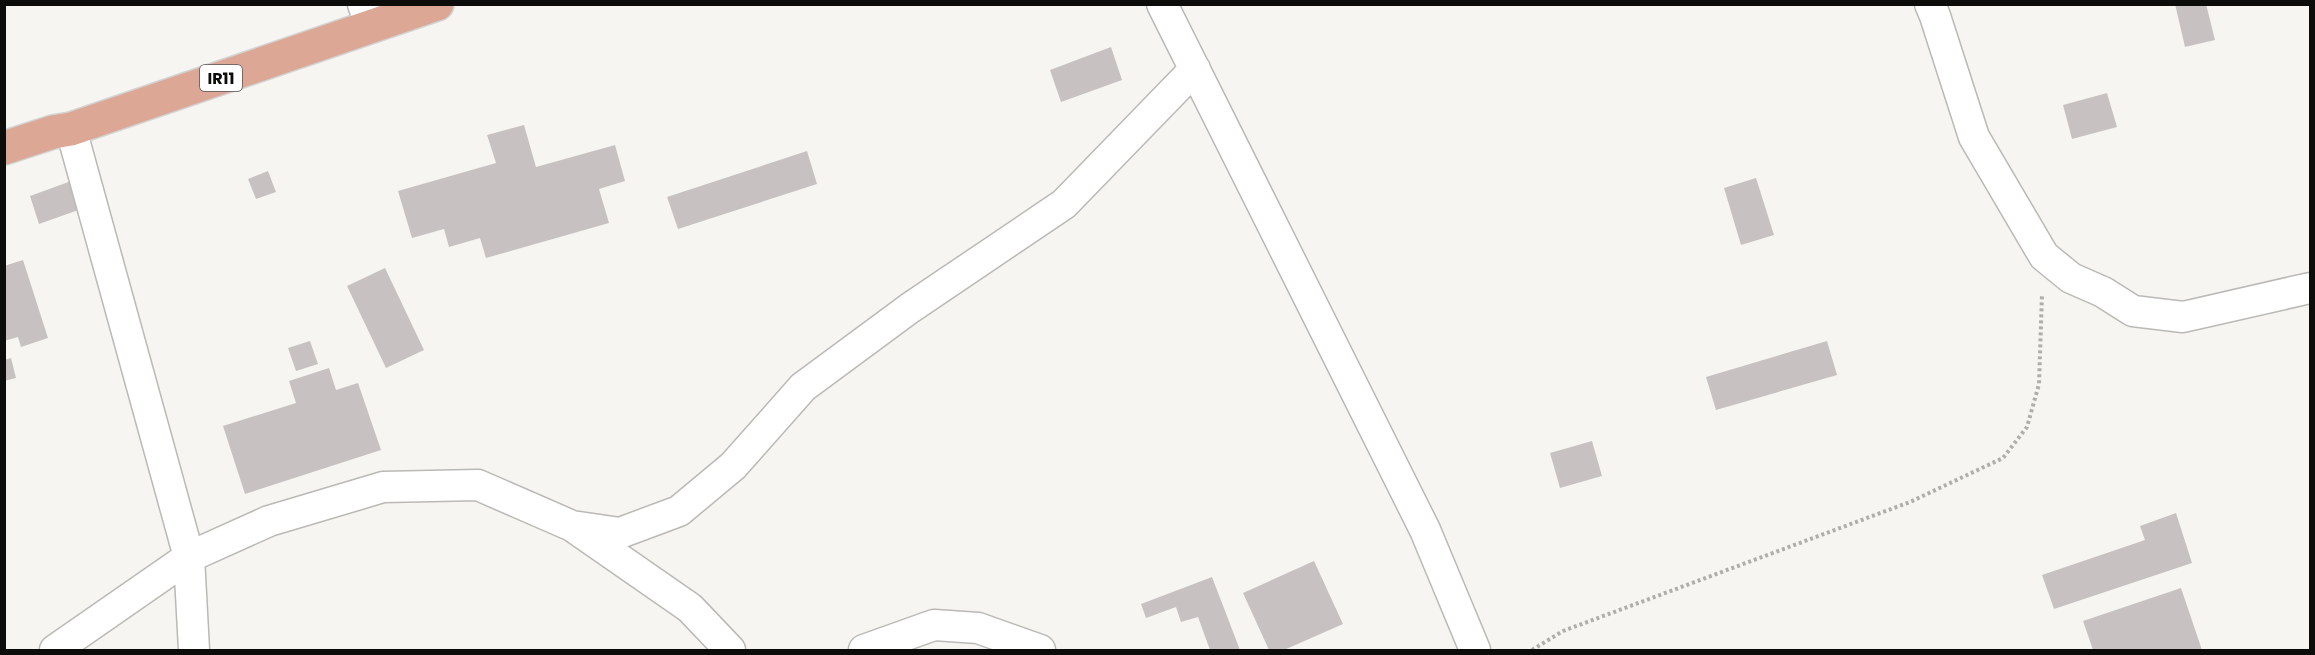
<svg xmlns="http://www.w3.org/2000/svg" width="2315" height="655" font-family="Poppins,sans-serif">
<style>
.building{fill:#c7c2c1}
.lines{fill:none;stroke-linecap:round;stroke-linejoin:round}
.street-casing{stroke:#bab9b5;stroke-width:33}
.primary-casing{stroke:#d3d3d3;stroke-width:36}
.path{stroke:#afaeab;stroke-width:4;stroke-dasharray:3 3;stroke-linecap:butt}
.street{stroke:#fff;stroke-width:30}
.primary{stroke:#dca795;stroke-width:33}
.labels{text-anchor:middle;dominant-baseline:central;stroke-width:4.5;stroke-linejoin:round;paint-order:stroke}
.shield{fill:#fff;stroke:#555554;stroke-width:1.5}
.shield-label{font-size:16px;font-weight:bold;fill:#0c0c0a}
</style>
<rect width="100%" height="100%" fill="#f6f5f1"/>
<path class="building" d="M2175,4H2206L2215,40L2185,47Z
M1111,47L1122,80L1061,102L1050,70Z
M2107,93L2117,127L2072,139L2063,105Z
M524,125L536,167L615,145L625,181L599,189L609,223L486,258L480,238L449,247L444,229L412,238L398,191L496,163L487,135Z
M807,151L817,184L678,229L667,197Z
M268,171L276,192L256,199L248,179Z
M1756,178L1774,235L1741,245L1724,188Z
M74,180L84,208L39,224L30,196Z
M23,260L48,338L21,347L18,337L4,341V266Z
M385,268L424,350L386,368L347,286Z
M310,341L318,364L296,371L288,348Z
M1827,341L1837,375L1716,410L1706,377Z
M11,358L16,378L4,381V360Z
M329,368L336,390L358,383L381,450L245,494L223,426L296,403L289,381Z
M1592,441L1602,476L1560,488L1550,453Z
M2176,513L2192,563L2054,609L2042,575L2145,540L2140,526Z
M1314,561L1343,624L1284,650H1269L1243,593Z
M1212,577L1240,650H1210L1198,617L1181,622L1176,607L1146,618L1141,604Z
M2181,588L2202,650H2093L2083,621Z"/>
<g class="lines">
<g class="street-casing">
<path id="street" d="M363,4L371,27
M1162,4L1425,530L1475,650
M1930,4L1935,16L1974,137L2044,256L2071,278L2103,292L2133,311L2183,317L2310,288
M71,129L189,557L194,650
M572,526L620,533L679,511L733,466L803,387L910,308L1064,204L1195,69
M55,650L189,557L269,521L383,487L478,485L572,526L690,608L730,650
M864,650L934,625L978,628L1040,650"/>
</g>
<g class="primary-casing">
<path id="primary" d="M4,148L53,132L71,129L437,4"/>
</g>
<path class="path" d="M1532,650L1563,631L1910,502L2003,458L2027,427L2039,384L2042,294"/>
<use href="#street" class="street"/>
<use href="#primary" class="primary"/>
</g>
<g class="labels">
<rect class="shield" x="200" y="65" width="42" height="26" rx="4.5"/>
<g class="shield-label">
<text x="221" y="78">IR11</text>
</g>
</g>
<rect width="2315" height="655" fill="none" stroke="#0c0c0a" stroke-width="12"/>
</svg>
